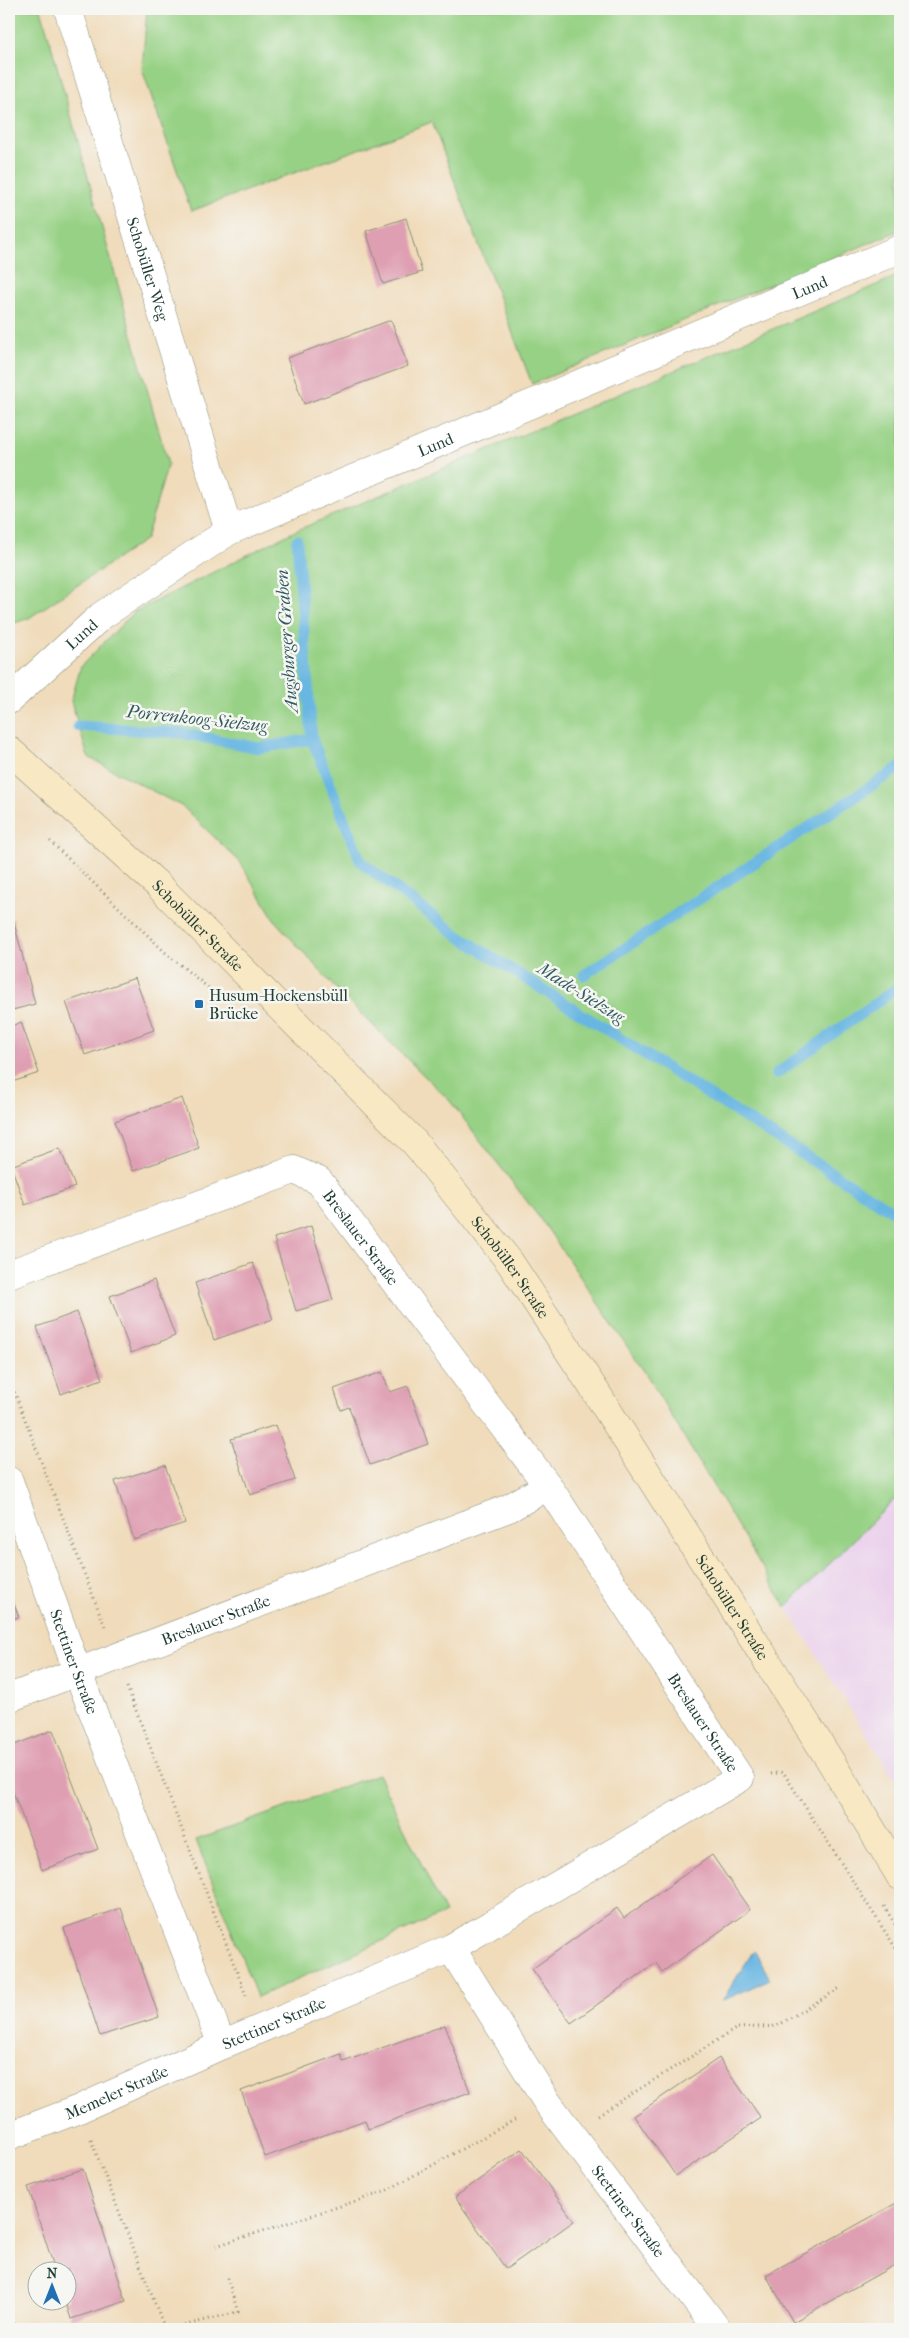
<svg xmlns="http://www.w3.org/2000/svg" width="909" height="2338" font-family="'IM FELL French Canon',serif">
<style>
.built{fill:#ebd1ec}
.green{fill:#97d185;stroke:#5b875c}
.water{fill:#68b6e2;stroke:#447a8b}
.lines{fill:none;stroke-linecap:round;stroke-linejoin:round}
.stream{stroke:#68b6e2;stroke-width:11}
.building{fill:#df9fb3}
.minor-casing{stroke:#888c78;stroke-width:29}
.secondary-casing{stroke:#888c78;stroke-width:29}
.path{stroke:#888c78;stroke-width:3;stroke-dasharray:1 4;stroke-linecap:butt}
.minor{stroke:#fff;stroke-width:28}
.secondary{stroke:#f8e8c3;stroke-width:28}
.poi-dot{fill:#1f6fb2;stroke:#f6f6f2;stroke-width:2}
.labels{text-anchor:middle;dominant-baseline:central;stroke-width:5;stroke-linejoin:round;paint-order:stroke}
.street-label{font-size:16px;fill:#1f3d34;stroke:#f6f6f2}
.poi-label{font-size:16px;fill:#1f3d34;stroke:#f6f6f2;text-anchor:start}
.water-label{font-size:18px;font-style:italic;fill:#315b60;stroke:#f6f6f2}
</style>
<rect width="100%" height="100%" fill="#f6f6f2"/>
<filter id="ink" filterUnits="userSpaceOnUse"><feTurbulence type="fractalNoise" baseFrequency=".02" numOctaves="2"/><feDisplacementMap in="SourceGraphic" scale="10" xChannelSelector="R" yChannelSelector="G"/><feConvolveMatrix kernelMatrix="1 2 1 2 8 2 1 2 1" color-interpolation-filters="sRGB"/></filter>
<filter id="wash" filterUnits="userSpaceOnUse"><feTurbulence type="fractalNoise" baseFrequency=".0096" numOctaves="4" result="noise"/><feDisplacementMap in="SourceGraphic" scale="20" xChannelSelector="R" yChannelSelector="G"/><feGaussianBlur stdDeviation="1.12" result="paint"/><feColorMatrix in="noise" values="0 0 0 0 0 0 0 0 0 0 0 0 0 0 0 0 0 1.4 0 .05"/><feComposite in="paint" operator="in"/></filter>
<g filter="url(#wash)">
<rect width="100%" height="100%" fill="#f0dcbb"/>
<path class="built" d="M900,1494V1788L786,1607Z"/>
<path class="green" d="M9,9H41L168,464L146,539L29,618L9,625Z
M147,9H900V230L532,384L432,122L191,211L142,69Z
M900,275V1494L786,1607L648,1377L545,1225L450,1101L340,993L276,922L240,862L183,807L88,757L71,701L81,666L134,612L293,532Z
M378,1774L445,1913L257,1997L196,1840Z"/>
<path class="water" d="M754,1950L770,1979L722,2001Z"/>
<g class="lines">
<path class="stream" d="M297,540L312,739L361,862L460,937L900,1216
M78,726L181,733L259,748L312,739
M584,975L900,767
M776,1074L900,986"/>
</g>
<g id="blocks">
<path class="building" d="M406,218L422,272L383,284L366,231Z
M391,320L408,366L304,404L287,358Z
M13,919L35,1004L9,1011V920Z
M135,978L154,1030L85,1055L66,1002Z
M21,1022L39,1073L9,1083V1027Z
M182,1098L199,1148L133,1171L115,1121Z
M60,1148L75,1187L25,1205L11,1166Z
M311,1226L333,1300L296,1311L274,1238Z
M253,1263L273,1319L214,1340L195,1283Z
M154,1280L175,1336L131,1353L110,1296Z
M77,1312L102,1379L61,1394L37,1327Z
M382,1372L390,1392L408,1386L428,1444L370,1465L349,1407L341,1410L334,1389Z
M276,1425L295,1480L250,1495L231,1439Z
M165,1465L185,1523L134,1540L115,1481Z
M9,1591L19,1617L9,1620Z
M53,1730L98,1849L42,1870L9,1781V1747Z
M712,1855L750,1910L662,1972L656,1963L571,2023L532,1969L617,1908L624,1918Z
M121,1908L159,2017L100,2036L64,1928Z
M445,2025L470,2092L368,2129L365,2120L265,2157L241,2091L341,2054L343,2062Z
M719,2058L761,2118L676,2176L634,2116Z
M522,2149L574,2221L506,2269L455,2197Z
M83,2169L126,2301L71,2319L65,2300H68V2270H55L28,2187Z
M900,2201V2262L793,2322L766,2275Z"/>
</g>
</g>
<g filter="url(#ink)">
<use href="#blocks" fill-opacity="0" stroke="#888c78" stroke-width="1"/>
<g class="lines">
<g class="minor-casing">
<g id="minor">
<path id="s1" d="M68,9L229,531"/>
<path id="s2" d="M9,700L101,616L229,531L900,249"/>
<path id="s3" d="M9,1274L294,1170L319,1181L548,1486L740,1778L451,1948"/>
<path id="s4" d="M9,1481L78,1673L222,2045"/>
<path id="s5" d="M9,1698L509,1508L548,1486"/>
<path id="s6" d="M9,2136L79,2109L222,2045L451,1948L547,2102L717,2329"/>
</g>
</g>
<g class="secondary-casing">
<g id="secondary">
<path id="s7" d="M9,750L158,885L415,1143L509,1261L594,1389L831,1762L900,1876"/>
</g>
</g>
<path class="path" d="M50,841L168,955L221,998
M9,1378L105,1627
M127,1687L247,1998
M771,1774L783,1772L900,1955
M884,1906L900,1933
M598,2115L737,2028L777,2026L840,1988
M91,2140L165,2329
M216,2246L384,2192L518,2118
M9,2309L16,2329
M170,2329L238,2312L226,2274"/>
<use href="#minor" class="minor"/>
<use href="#secondary" class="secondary"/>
</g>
</g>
<rect class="poi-dot" x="194" y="999" width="10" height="10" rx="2.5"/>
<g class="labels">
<g class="street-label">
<text stroke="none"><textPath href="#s1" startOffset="272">Schobüller Weg</textPath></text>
<text stroke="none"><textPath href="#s2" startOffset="908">Lund</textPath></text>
<text stroke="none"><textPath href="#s2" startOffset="502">Lund</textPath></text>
<text stroke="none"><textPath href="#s2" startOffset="98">Lund</textPath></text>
<text stroke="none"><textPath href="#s7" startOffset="258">Schobüller Straße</textPath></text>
<text stroke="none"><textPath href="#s3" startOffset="401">Breslauer Straße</textPath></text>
<text stroke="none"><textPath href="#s7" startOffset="722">Schobüller Straße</textPath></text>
<text stroke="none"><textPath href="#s7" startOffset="1128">Schobüller Straße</textPath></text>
<text stroke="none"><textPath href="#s5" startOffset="221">Breslauer Straße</textPath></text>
<text stroke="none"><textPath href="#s4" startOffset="192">Stettiner Straße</textPath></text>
<text stroke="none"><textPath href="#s3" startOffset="995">Breslauer Straße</textPath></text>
<text stroke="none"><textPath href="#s6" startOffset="288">Stettiner Straße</textPath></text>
<text stroke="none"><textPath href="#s6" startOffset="116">Memeler Straße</textPath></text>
<text stroke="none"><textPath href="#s6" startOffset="798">Stettiner Straße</textPath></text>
</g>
<g class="poi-label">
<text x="209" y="995">Husum-Hockensbüll<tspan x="209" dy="18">Brücke</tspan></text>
</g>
<g class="water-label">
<text transform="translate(287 641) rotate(-94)">Augsburger Graben</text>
<text transform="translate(197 719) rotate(6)">Porrenkoog-Sielzug</text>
<text transform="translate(581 993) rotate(32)">Made-Sielzug</text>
</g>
</g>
<rect width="909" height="2338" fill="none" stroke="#f6f6f2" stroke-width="30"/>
<g transform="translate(52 2286)"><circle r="24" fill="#f6f6f2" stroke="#a0aca6"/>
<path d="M0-4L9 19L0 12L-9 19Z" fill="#1f6fb2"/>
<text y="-8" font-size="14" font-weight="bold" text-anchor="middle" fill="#1f3d34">N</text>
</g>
</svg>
